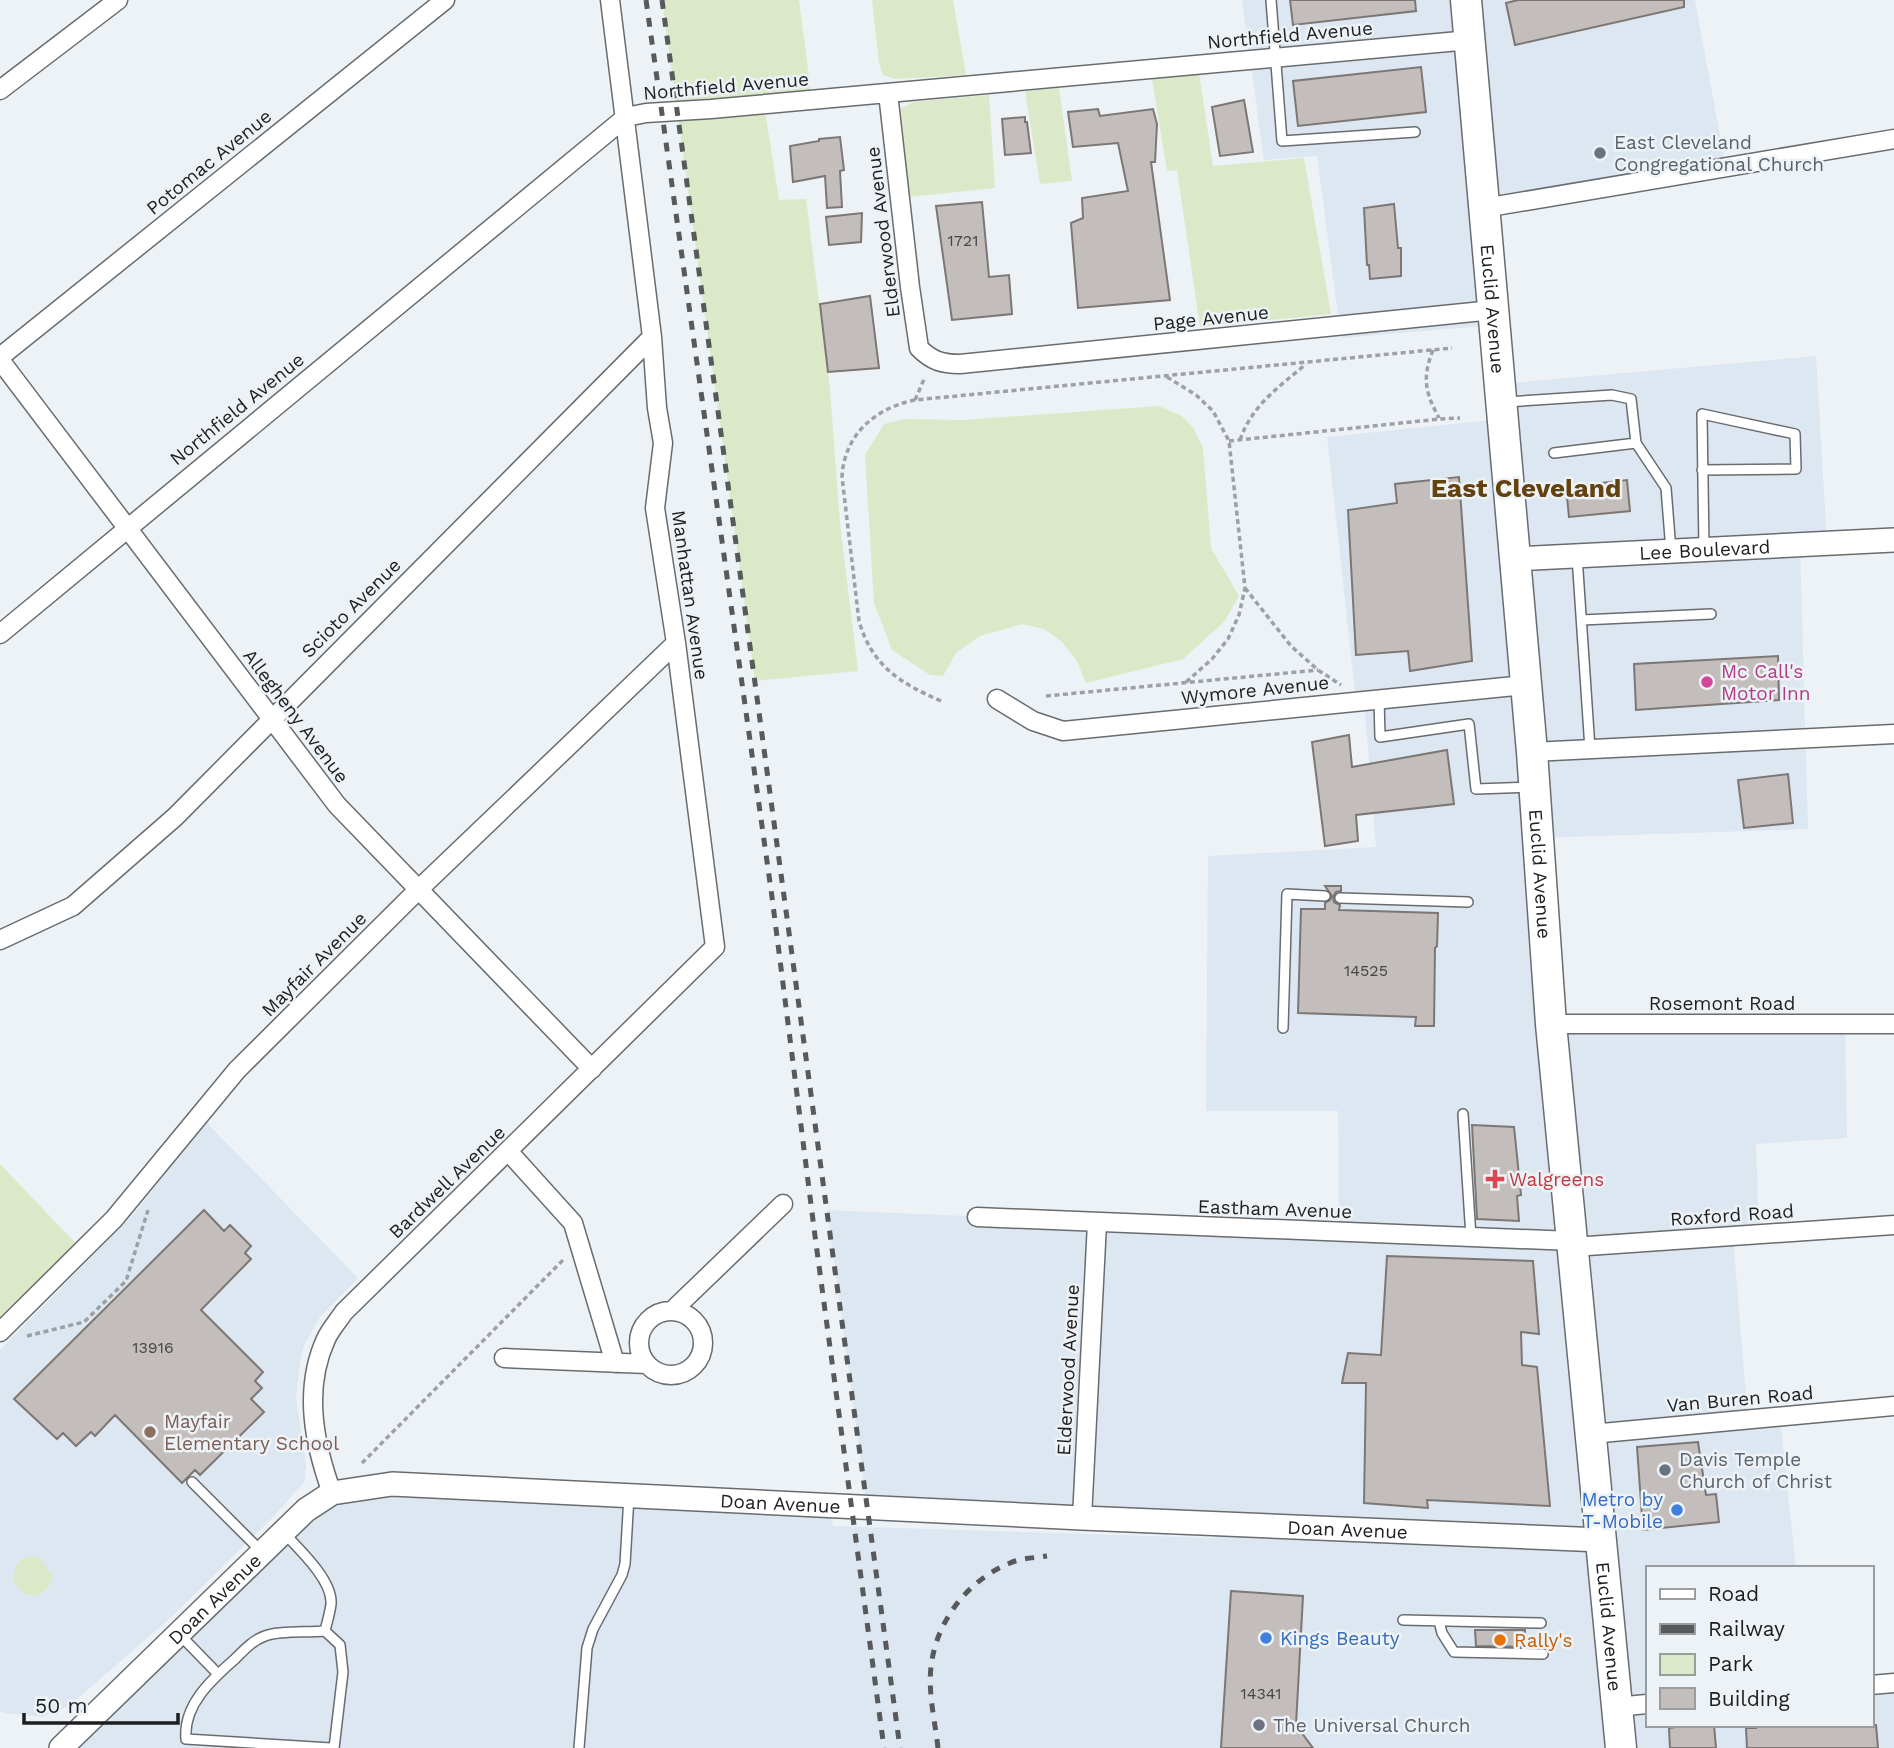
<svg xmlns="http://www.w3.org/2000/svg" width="1894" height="1748" font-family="'Work Sans',sans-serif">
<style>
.built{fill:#dde7f1}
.green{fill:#dbe9c8}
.building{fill:#c3bebb;stroke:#7c7774;stroke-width:2}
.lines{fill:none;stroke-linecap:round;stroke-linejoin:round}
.service-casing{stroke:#686c6f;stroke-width:12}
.minor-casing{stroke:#686c6f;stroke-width:21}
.tertiary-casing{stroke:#686c6f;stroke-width:26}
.primary-casing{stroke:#686c6f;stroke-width:33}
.path{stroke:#9da0a4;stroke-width:3.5;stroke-dasharray:5 3.5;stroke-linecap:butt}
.service{stroke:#fff;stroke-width:9}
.minor{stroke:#fff;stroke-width:18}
.tertiary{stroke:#fff;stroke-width:23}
.primary{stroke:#fff;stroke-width:30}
.rail{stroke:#57595b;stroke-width:5;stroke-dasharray:9 9;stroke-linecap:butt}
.worship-dot{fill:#6b7280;stroke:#edf2f6;stroke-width:2.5}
.hotel-dot{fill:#d1479c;stroke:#edf2f6;stroke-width:2.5}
.health-dot{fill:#e0444e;stroke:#edf2f6;stroke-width:2.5}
.education-dot{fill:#8d6e63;stroke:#edf2f6;stroke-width:2.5}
.shop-dot{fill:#3f7fe0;stroke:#edf2f6;stroke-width:2.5}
.food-dot{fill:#e8710a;stroke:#edf2f6;stroke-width:2.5}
.labels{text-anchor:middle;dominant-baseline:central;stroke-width:5;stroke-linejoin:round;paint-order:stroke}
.number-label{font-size:16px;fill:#464647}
.street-label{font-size:19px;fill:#1d1e20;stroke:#edf2f6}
.worship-label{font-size:19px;fill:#5b616d;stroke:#edf2f6;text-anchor:start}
.hotel-label{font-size:19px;fill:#b23c85;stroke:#edf2f6;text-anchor:start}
.health-label{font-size:19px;fill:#be3a42;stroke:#edf2f6;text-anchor:start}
.education-label{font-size:19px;fill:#785e54;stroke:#edf2f6;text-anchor:start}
.shop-label{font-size:19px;fill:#366cbe;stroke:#edf2f6;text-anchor:end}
.food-label{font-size:19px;fill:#c56008;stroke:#edf2f6;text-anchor:start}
.district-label{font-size:26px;font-weight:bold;fill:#64420d;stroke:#edf2f6}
</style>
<rect width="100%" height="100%" fill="#edf2f6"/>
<path class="built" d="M1242,0H1695L1726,168L1484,208L1495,325L1341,338L1317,156L1264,160Z
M1816,356L1827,543L1800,545L1808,829L1539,838L1551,1024H1845L1847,1138L1756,1144L1759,1234L1733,1237L1748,1419L1780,1417L1796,1568H1647V1725H1871V1685L1894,1683V1748H61L332,1493L830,1504L833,1526L1215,1538V1535L867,1507L827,1210L1339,1232L1338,1111H1206L1208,856L1376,847L1364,701H1356L1327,437L1502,419L1499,384Z
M206,1122L358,1278L320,1317L304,1345L300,1362L296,1398L306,1465L305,1481L273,1517L167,1621L69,1706L42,1717L4,1713L0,1711V1350L132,1216Z"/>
<path class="green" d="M662,0H799L812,100L764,105L779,200L806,199L830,390L840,524L858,671L755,681Z
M872,0H953L966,75L896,79L883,75L879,63Z
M1199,73L1213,166L1304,158L1331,314L1200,327L1177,170L1167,171L1152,79Z
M1059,88L1072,181L1040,184L1025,91Z
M989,95L995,188L909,197L901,108L914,102Z
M1159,406L1182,416L1193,427L1203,448L1211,548L1239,596L1224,622L1183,659L1086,683L1076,659L1061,641L1044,629L1022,624L980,636L956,653L943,676L930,675L892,650L874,603L865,455L884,424L905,419L963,420Z
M0,1164L83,1251L0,1332Z
M32,1556L41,1558L53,1578L47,1589L38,1596L25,1594L13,1582C14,1568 17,1559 32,1556Z"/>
<path class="building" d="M1290,0H1415L1416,11L1293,25Z
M1518,0H1684V7L1515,45L1506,3Z
M1421,67L1426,112L1298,126L1293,81Z
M1244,100L1253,152L1220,156L1212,107Z
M1098,109L1100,116L1153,109L1157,124L1155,162H1151L1170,300L1078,308L1071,223L1083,218L1082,198L1128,191L1118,143L1073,147L1068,112Z
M1025,117V122H1027L1031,153L1005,155L1002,119Z
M840,137L844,170L840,171L842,207L827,208L825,176L793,182L790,146L819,141V139Z
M982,202L989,277L1009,275L1012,314L952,320L936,206Z
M1394,204L1398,248H1401V276L1370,279L1369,265H1367L1364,208Z
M862,213L861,242L829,245L826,217Z
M870,296L879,368L828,372L820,304Z
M1459,477L1472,661L1410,671L1408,651L1356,655L1348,510L1397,503L1395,484Z
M1627,480L1630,511L1569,517L1566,487Z
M1778,656L1779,700L1636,710L1634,664Z
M1349,735L1352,767L1447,750L1454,804L1356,815L1358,841L1325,846L1312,742Z
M1788,774L1793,823L1744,828L1738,780Z
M1325,886H1341V891L1336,892L1333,897L1334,902L1340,905L1339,910L1438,913L1437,946L1435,948L1434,1026H1415L1416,1017L1298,1013L1301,909H1325V903L1330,900L1332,896Z
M1472,1125L1514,1127L1521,1195L1517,1196L1519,1221L1477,1219Z
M204,1210L224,1231L230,1225L251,1246L245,1253L251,1259L201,1310L263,1372L255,1381L262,1388L251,1399L264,1412L200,1475L195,1470L182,1483L115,1415L95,1436L91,1432L76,1446L63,1433L57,1439L14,1399Z
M1387,1256L1533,1261L1539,1334L1521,1332L1522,1365L1537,1367L1550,1506L1427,1500L1428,1508L1364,1503L1366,1383H1342L1348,1353L1381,1355Z
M1698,1442L1706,1495L1716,1494L1719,1522L1643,1530L1637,1447Z
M1231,1591L1303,1596L1296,1725L1313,1748H1221Z
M1475,1630H1525V1647L1476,1646Z
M1690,1725H1714L1716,1748H1670L1669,1728Z
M1756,1725H1876L1878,1748H1747L1746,1728H1756Z"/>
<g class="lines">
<g class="service-casing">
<path id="service" d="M1271,0L1282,141L1415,132
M1506,402L1612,395L1631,399L1636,443L1666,488L1671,551
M1554,453L1636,443
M1702,470L1796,469L1795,434L1702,414L1704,548
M1577,556L1590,749
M1582,620L1711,614
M1379,699L1380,737L1469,724L1476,789L1530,787
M1340,898L1468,902
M1283,1028L1287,894L1325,896
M1463,1114L1471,1237
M192,1482L261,1551
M285,1534C300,1550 333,1581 331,1604C330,1613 327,1622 325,1631
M1403,1620L1541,1623
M1439,1621L1442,1633L1454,1652L1543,1654
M180,1635L218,1674
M331,1748L186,1739C183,1705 212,1679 235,1659C244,1650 253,1640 265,1636C282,1630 307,1633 325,1631L340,1645L343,1672L334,1748
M579,1748L587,1648L593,1629L622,1575L625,1564L629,1496"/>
</g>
<g class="minor-casing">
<path id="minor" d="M0,90L118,0
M888,93L910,287L919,348C932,361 942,364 960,364L1493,310
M1484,208L1894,139
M0,357L445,0
M0,360L337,805L592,1069
M0,634L626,117L646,113L711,109L1470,40
M997,699L1033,721L1063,731L1525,685
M1532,752L1894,734
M0,940L73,906L175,817L652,337
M1551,1024H1894
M508,1151L573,1223L615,1363
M977,1217L1572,1241
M1573,1247L1894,1225
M672,1311L783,1204
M639 1343a32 32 0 1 1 64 0a32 32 0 1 1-64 0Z
M0,1332L114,1219L237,1070L418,890L676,643
M504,1358L647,1364
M1591,1434L1894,1406
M332,1493C314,1444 303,1389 326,1339C330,1330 338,1321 344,1312L715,947L676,643L655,508L663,443L657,408L652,337L610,0
M1082,1518L1097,1223
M1871,1685L1894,1683
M1616,1707L1647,1704"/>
</g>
<g class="tertiary-casing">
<g id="tertiary">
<path id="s1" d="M1514,559L1894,540"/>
<path id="s2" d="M61,1748L306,1510L332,1493L392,1484L1082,1518L1601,1540"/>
</g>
</g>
<g class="primary-casing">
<g id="primary">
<path id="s3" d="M1466,0L1532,752L1551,1024L1621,1748"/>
</g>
</g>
<path class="path" d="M1433,350C1422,378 1425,392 1439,418
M1167,377L1196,395L1213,411L1229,441L1245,588L1239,615L1228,639L1212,659L1185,683
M915,400L925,377
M1240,440C1252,405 1279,387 1306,364
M1229,441L1440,419L1460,418
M1245,588L1291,646L1318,670L1341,685
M1046,696L1318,670
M941,701C900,683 872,666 859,621L842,477C844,435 875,408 915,400L1452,348
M27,1336L84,1322L126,1281L148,1210
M362,1463L564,1259"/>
<use href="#service" class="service"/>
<use href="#minor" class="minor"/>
<use href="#tertiary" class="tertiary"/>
<use href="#primary" class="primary"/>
<path class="rail" d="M646,0L772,897L815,1236L884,1748
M662,0L900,1748
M938,1748C935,1721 928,1693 931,1667C936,1621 968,1580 1010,1563C1021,1558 1035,1558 1047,1556"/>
</g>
<g class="worship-dot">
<circle cx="1600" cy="153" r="7"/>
<circle cx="1665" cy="1470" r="7"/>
<circle cx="1259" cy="1725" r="7"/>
</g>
<circle class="hotel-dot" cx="1707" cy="682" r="7"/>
<path class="health-dot" d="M1491.5 1168.5h7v7h7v7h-7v7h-7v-7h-7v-7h7z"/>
<circle class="education-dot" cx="150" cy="1432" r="7"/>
<g class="shop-dot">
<circle cx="1677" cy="1510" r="7"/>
<circle cx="1266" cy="1638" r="7"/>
</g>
<circle class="food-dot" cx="1500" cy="1640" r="7"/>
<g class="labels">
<g class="number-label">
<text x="963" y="240">1721</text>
<text x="1366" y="970">14525</text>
<text x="153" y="1347">13916</text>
<text x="1261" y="1693">14341</text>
</g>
<g class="street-label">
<text transform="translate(1290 35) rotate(-5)">Northfield Avenue</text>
<text transform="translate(726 86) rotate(-5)">Northfield Avenue</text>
<text transform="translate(209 162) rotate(-39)">Potomac Avenue</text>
<text transform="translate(883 232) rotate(-97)">Elderwood Avenue</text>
<text stroke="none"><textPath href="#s3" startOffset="310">Euclid Avenue</textPath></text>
<text transform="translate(1211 318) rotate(-6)">Page Avenue</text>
<text transform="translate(237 409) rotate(-39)">Northfield Avenue</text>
<text stroke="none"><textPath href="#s1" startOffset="191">Lee Boulevard</textPath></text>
<text transform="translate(690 595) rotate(82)">Manhattan Avenue</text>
<text transform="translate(351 608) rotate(-45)">Scioto Avenue</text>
<text transform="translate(1255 690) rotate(-6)">Wymore Avenue</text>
<text transform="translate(296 716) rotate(53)">Allegheny Avenue</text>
<text stroke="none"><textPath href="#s3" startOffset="877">Euclid Avenue</textPath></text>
<text transform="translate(314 964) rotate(-45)">Mayfair Avenue</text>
<text x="1722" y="1003">Rosemont Road</text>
<text transform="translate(447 1182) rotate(-44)">Bardwell Avenue</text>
<text transform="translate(1275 1209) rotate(2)">Eastham Avenue</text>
<text transform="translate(1732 1215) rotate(-4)">Roxford Road</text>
<text transform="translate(1068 1370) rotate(-87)">Elderwood Avenue</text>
<text transform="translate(1740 1399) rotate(-5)">Van Buren Road</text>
<text stroke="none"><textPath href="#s2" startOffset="822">Doan Avenue</textPath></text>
<text stroke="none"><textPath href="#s2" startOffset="1390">Doan Avenue</textPath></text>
<text stroke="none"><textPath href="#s2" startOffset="214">Doan Avenue</textPath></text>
<text stroke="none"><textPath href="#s3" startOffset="1633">Euclid Avenue</textPath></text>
</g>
<g class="worship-label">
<text x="1614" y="142">East Cleveland<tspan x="1614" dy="22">Congregational Church</tspan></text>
<text x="1679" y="1459">Davis Temple<tspan x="1679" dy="22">Church of Christ</tspan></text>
<text x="1273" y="1725">The Universal Church</text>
</g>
<g class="hotel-label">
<text x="1721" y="671">Mc Call's<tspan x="1721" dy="22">Motor Inn</tspan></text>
</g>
<g class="health-label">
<text x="1509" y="1179">Walgreens</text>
</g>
<g class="education-label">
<text x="164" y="1421">Mayfair<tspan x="164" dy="22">Elementary School</tspan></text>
</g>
<g class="shop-label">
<text x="1663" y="1499">Metro by<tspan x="1663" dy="22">T-Mobile</tspan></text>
<text x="1280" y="1638" text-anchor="start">Kings Beauty</text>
</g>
<g class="food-label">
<text x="1514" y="1640">Rally's</text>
</g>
<g class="district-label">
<text x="1526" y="488">East Cleveland</text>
</g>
</g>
<rect x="1646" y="1566" width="228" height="161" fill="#edf2f6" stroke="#9a9da0" stroke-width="2"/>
<rect x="1660" y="1589" width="35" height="10" fill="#ffffff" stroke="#9a9da0" stroke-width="2"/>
<text x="1708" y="1601" font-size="21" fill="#1d1e20">Road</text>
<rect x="1660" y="1624" width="35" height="10" fill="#57595b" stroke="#9a9da0" stroke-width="2"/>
<text x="1708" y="1636" font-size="21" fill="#1d1e20">Railway</text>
<rect x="1660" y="1654" width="35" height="21" fill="#dbe9c8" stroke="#9a9da0" stroke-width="2"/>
<text x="1708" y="1671" font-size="21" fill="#1d1e20">Park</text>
<rect x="1660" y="1688" width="35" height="21" fill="#c3bebb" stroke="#9a9da0" stroke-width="2"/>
<text x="1708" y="1706" font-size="21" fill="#1d1e20">Building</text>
<path d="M24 1713v10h154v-10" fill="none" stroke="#1d1e20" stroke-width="3.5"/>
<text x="35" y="1713" font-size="21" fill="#1d1e20" stroke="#edf2f6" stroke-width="5" paint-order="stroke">50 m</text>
</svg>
